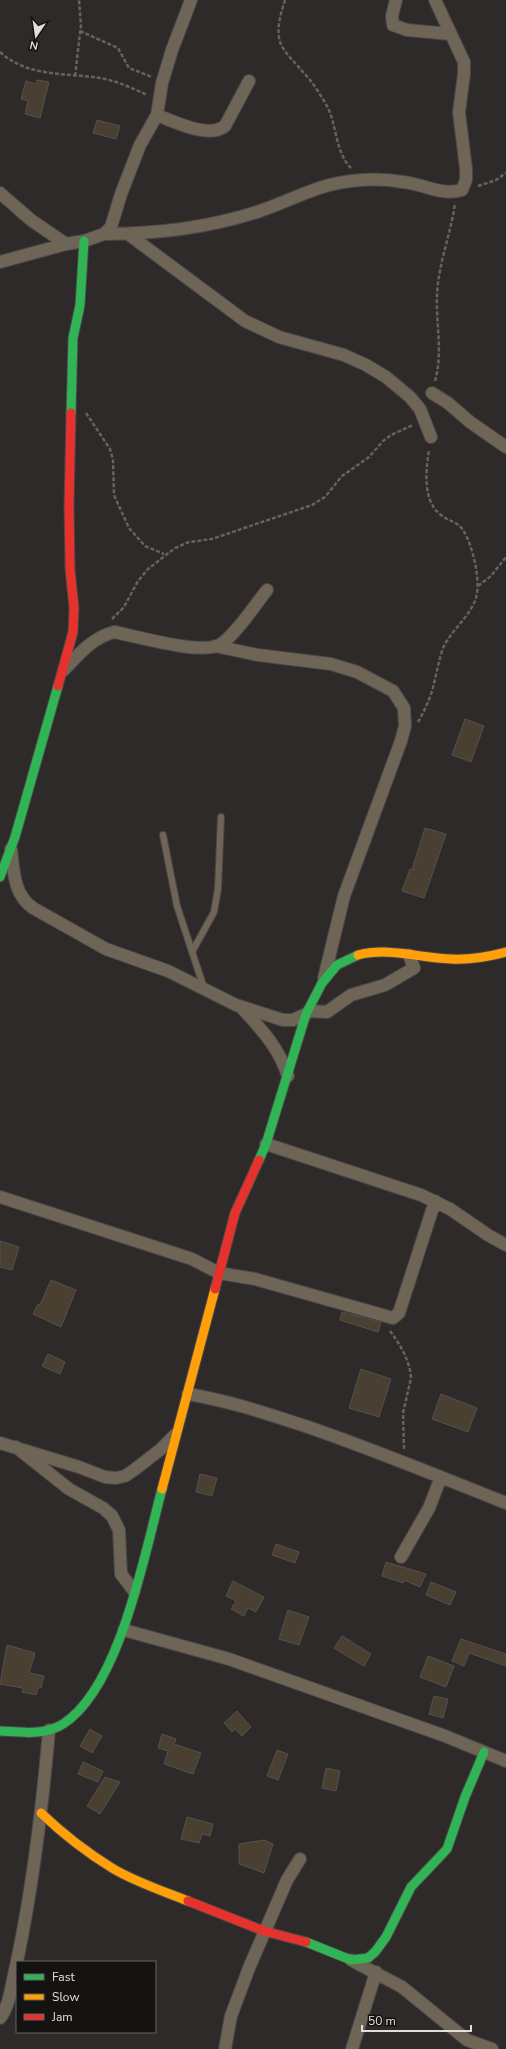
<svg xmlns="http://www.w3.org/2000/svg" width="506" height="2049" font-family="'Nunito Sans',sans-serif">
<style>
.building{fill:#494031;stroke:#535150}
.lines{fill:none;stroke-linecap:round;stroke-linejoin:round}
.lane-casing{stroke:#494746;stroke-width:8}
.street-casing{stroke:#494746;stroke-width:14}
.fast-casing{stroke:#494746;stroke-width:11}
.slow-casing{stroke:#494746;stroke-width:11}
.jam-casing{stroke:#494746;stroke-width:11}
.path{stroke:#68625a;stroke-width:2.5;stroke-dasharray:4 2;stroke-linecap:butt}
.lane{stroke:#6e6557;stroke-width:6}
.street{stroke:#6e6557;stroke-width:12}
.fast{stroke:#30b455;stroke-width:9}
.slow{stroke:#ff9f0a;stroke-width:9}
.jam{stroke:#e5322d;stroke-width:9}
</style>
<rect width="100%" height="100%" fill="#2d2a29"/>
<path class="building" d="M37,80L49,82L40,118L25,114L28,101L21,99L26,81L36,84Z
M97,120L120,126L116,139L93,133Z
M465,719L484,726L471,762L452,755Z
M425,828L446,834L424,898L402,891L410,869L412,870Z
M0,1241L19,1247L12,1270L0,1267Z
M51,1280L76,1290L61,1327L33,1314L38,1304L40,1305Z
M342,1312L381,1322L378,1332L340,1320Z
M48,1354L65,1362L60,1374L42,1366Z
M361,1369L391,1379L379,1417L349,1408Z
M441,1394L477,1408L468,1432L432,1419Z
M200,1474L217,1478L212,1496L196,1492Z
M276,1544L299,1552L295,1563L272,1555Z
M386,1562L426,1574L420,1587L404,1580L403,1583L382,1576Z
M233,1581L264,1597L256,1612L248,1608L244,1616L231,1609L236,1601L226,1596Z
M431,1582L456,1592L450,1605L426,1595Z
M288,1610L309,1617L299,1645L279,1639Z
M342,1636L371,1654L364,1666L334,1648Z
M461,1639L506,1654V1666L469,1653L464,1666L452,1661Z
M7,1645L35,1653L29,1673L44,1676L41,1688H38L36,1695L22,1692L23,1688L0,1684Z
M428,1656L454,1666L446,1687L420,1677Z
M434,1696L448,1699L443,1718L429,1714Z
M237,1711L251,1727L242,1736L235,1729L232,1732L224,1723Z
M90,1729L102,1736L92,1753L80,1746Z
M162,1734L176,1739L174,1744L201,1753L193,1774L164,1764L168,1751L158,1748Z
M277,1750L288,1754L278,1780L267,1776Z
M83,1762L103,1771L98,1782L78,1774Z
M326,1768L340,1771L336,1791L322,1788Z
M105,1777L120,1782L100,1814L87,1806Z
M187,1817L213,1824L210,1836L202,1834L199,1843L181,1839Z
M264,1840L273,1844L264,1873L239,1864V1844Z"/>
<g class="lines">
<g class="lane-casing">
<path id="lane" d="M163,835L177,906L204,988
M192,952L214,912L218,889L221,817"/>
</g>
<g class="street-casing">
<path id="street" d="M396,0L392,16L393,25L407,30L450,34
M157,115C175,122 209,139 225,126L249,81
M0,193L31,220L66,244
M104,234C155,234 207,228 257,212C291,201 315,185 351,181C367,179 387,179 403,182C424,184 441,196 462,190L466,180V169L459,112L464,74V62L435,0
M128,234L245,321L279,337L344,355L366,365L386,377L410,397L420,409L431,437
M0,262L66,244L84,241L104,234L111,227L121,194L140,145L157,115L162,83L172,50L191,0
M432,393L448,403L470,422L506,447
M215,646L258,655L331,664L357,672L393,691L404,708L405,726L401,741L344,896L324,978
M64,670C79,654 92,638 114,632C136,636 203,656 221,644C236,634 255,605 267,590
M11,849C14,871 13,894 33,908L106,949L168,971L236,1005L283,1020H293L306,1014
M242,1008C262,1030 279,1048 288,1076
M309,1011L327,1012L351,995L385,985L414,968L409,955
M266,1144L421,1195L450,1209L488,1235L506,1245
M0,1197L192,1259L219,1273L255,1279L393,1318L399,1313L435,1201
M188,1394C230,1401 268,1414 308,1427C375,1450 440,1477 506,1503
M0,1443L79,1467L105,1477L116,1478L125,1476L134,1470L161,1449L175,1435
M16,1447L69,1489L103,1508L112,1516L119,1530L121,1574L134,1591
M401,1557L429,1508L441,1477
M124,1630L229,1659L445,1736L506,1761
M351,1960L402,1987L467,2040L492,2049
M0,2018C9,2008 11,1987 14,1975C32,1895 42,1811 49,1730
M225,2049L231,2016L249,1968L287,1880L300,1859
M352,2049L376,1972"/>
</g>
<g class="fast-casing">
<path id="fast" d="M71,413L73,338L80,305L84,241
M0,877L15,837L58,686
M259,1160L266,1144L306,1014L322,983L337,965L358,955
M0,1731C21,1732 44,1736 63,1724C120,1688 145,1552 162,1489
M306,1942L351,1960L368,1958L375,1952L386,1937L411,1887L447,1849L465,1797L484,1752"/>
</g>
<g class="slow-casing">
<path id="slow" d="M358,955C388,947 420,958 451,959C470,960 487,957 506,952
M162,1489L215,1289
M41,1813C62,1833 86,1852 112,1868C135,1882 163,1891 188,1901"/>
</g>
<g class="jam-casing">
<path id="jam" d="M58,686L73,632L74,608L70,569L69,505L71,413
M215,1289L235,1213L259,1160
M188,1901L264,1931L306,1942"/>
</g>
<path class="path" d="M285,0C281,13 276,28 280,42C284,53 295,62 302,71C312,81 320,94 327,106C337,125 335,152 351,168
M80,31L118,48L129,68L152,77
M0,52C27,77 66,73 100,78C117,81 132,88 147,95
M75,76L81,25L79,0
M478,186L496,180L506,173
M435,381C443,354 436,324 437,296C438,264 451,234 455,203
M86,413L110,449L113,460L114,495L129,528L145,546L164,554
M478,586L491,576L506,557
M112,619L124,607L138,581L148,569L175,548L189,542L212,539L312,505L325,497L342,476L369,457L383,441L391,435L413,425
M418,722C425,710 431,697 434,683C437,671 439,660 443,648C451,631 466,620 474,603C483,587 473,545 463,530C458,522 448,521 441,515C422,501 426,470 429,450
M390,1331C400,1344 410,1361 411,1378L403,1413L404,1449"/>
<use href="#lane" class="lane"/>
<use href="#street" class="street"/>
<use href="#fast" class="fast"/>
<use href="#slow" class="slow"/>
<use href="#jam" class="jam"/>
</g>
<rect x="16" y="1961" width="140" height="72" fill="#151311" stroke="#676462"/>
<rect x="24" y="1974" width="20" height="6" fill="#30b455" stroke="#676462"/>
<text x="52" y="1981" font-size="12" fill="#e2dedc">Fast</text>
<rect x="24" y="1994" width="20" height="6" fill="#ff9f0a" stroke="#676462"/>
<text x="52" y="2001" font-size="12" fill="#e2dedc">Slow</text>
<rect x="24" y="2014" width="20" height="6" fill="#e5322d" stroke="#676462"/>
<text x="52" y="2021" font-size="12" fill="#e2dedc">Jam</text>
<g transform="translate(36 36) rotate(193)" stroke="#151311" stroke-width="3" paint-order="stroke">
<path d="M0-3L7 15L0 10L-7 15Z" fill="#e2dedc"/>
<text y="-6" font-size="11" font-weight="bold" text-anchor="middle" fill="#e2dedc">N</text>
</g>
<path d="M362 2025v6h109v-6" fill="none" stroke="#e2dedc" stroke-width="2"/>
<text x="368" y="2025" font-size="12" fill="#e2dedc" stroke="#151311" stroke-width="3" paint-order="stroke">50 m</text>
</svg>
